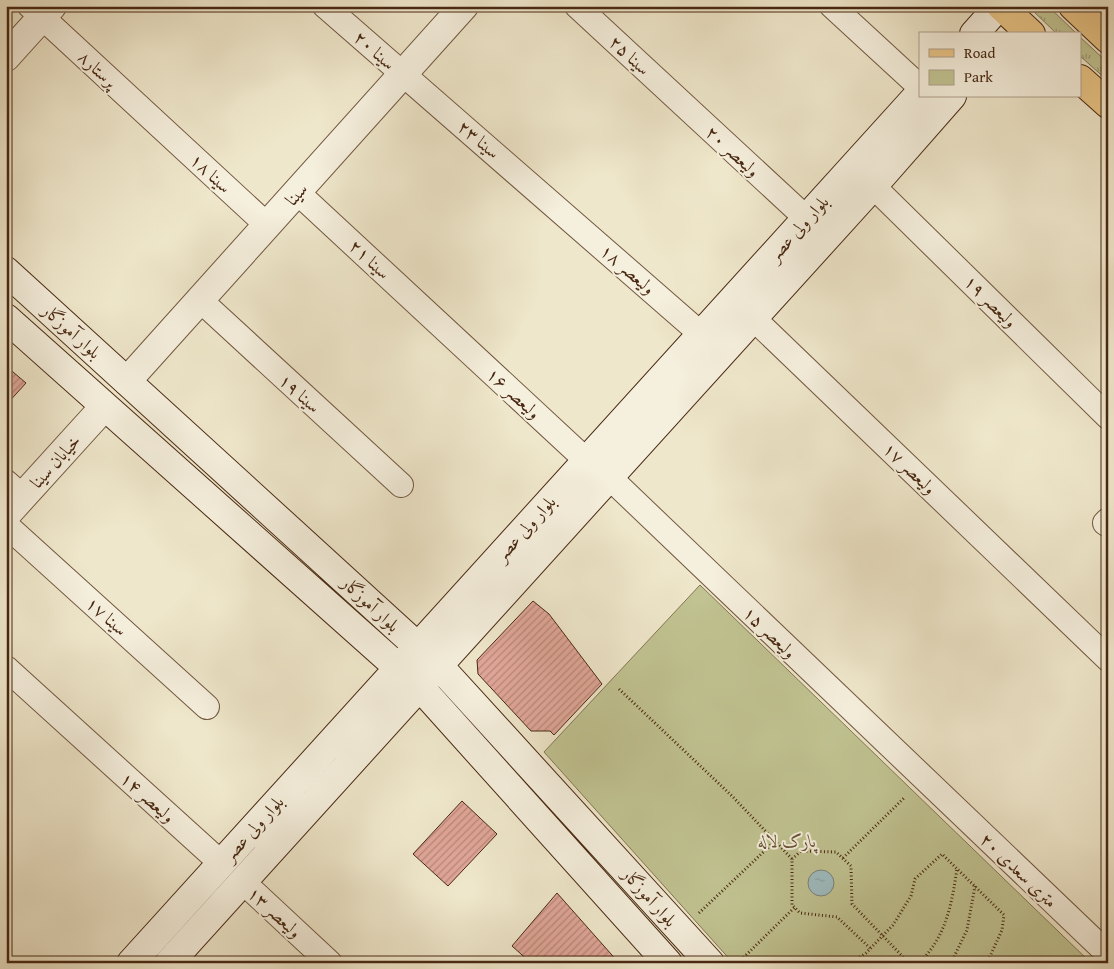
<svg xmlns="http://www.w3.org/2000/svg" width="1114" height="969" font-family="'Gentium Book Plus',Amiri,serif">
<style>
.grass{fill:url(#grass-tufts);stroke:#847652}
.park{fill:#c1c392;stroke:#847652}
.water{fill:url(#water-ripples);stroke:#7c817b}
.building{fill:url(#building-hatch);stroke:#482812}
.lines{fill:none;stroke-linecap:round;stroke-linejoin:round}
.minor-casing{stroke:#725840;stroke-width:26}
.tertiary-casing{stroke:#725840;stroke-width:30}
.secondary-casing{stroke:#482812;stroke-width:30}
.primary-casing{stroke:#482812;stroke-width:30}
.path{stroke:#482812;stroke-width:3;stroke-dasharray:1 2.5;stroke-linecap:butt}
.minor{stroke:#f5efdd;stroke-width:24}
.tertiary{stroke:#f5efdd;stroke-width:28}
.secondary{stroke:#f5efdd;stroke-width:28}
.primary{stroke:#e8c486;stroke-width:28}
.labels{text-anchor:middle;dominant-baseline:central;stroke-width:4;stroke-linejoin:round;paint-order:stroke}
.street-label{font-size:18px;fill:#482812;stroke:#f5efdd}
.park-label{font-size:18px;font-style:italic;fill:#664f32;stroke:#f5efdd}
</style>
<defs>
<pattern id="grass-tufts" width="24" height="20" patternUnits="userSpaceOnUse" patternTransform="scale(1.25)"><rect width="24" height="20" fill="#c1c392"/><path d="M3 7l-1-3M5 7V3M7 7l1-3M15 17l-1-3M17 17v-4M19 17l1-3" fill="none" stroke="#9f9e76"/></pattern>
<pattern id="water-ripples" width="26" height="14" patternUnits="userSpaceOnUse" patternTransform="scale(1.25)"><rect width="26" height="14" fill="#9fbdc1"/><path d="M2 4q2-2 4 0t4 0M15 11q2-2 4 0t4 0" fill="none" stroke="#8aa2a5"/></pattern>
<pattern id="building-hatch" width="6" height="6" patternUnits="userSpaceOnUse" patternTransform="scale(1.25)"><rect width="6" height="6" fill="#e0a698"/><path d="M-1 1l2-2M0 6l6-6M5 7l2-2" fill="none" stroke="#b8877b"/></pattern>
</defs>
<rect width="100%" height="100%" fill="#efe7cb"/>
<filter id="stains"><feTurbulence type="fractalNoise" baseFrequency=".004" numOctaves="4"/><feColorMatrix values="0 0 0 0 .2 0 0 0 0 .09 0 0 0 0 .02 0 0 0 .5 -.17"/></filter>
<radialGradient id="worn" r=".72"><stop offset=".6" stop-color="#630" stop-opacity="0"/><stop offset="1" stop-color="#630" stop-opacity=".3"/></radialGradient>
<path class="grass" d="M1028,6H1048L1077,34H1057Z
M1080,37L1108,63V81L1080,56Z"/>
<path class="park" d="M700,585L1091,963H733L544,752Z"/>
<path class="water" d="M808 883a13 13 0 1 1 26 0a13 13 0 1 1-26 0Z"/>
<path class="building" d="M6,366L26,383L6,405Z
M533,601L549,614L602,684L554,735L550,731H531L478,674L477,660Z
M462,801L497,834L448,886L413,854Z
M557,893L619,963H531L512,946Z"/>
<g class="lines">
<g class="minor-casing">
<path id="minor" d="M30,6L267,225
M325,6L701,334
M577,6L806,218
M832,6L920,87
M873,186L1108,417
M297,192L587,461
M200,300L401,485
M753,318L1108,659
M609,477L1108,954
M6,482L23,497
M1108,520L1105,523L1108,525
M6,525L207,707
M6,668L221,863
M243,882L330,963"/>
</g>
<g class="tertiary-casing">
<path id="tertiary" d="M6,57L52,6
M127,381L464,6
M6,515L104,407"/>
</g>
<g class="secondary-casing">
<path id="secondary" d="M974,34L999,6
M6,271L439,666L710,963
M6,318L420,687L668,963
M131,963L920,93
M169,963L873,186L952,96"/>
</g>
<g class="primary-casing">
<path id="primary" d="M1001,6L1031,34
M1073,6L1108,39
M1080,79L1108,104"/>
</g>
<path class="path" d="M619,689L732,796L792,859V905L800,913L837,917L870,948
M843,858L904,798
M792,859L801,851L836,852L851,866L852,904L909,963
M699,913L775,841
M741,960L795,907
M851,963L866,953L893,925L911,896L915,879L942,854L1004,915L1002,930L987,963
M919,963C946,937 952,904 957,868
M951,963L967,930L975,886"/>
<use href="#minor" class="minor"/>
<use href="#tertiary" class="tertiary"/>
<use href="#secondary" class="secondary"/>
<use href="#primary" class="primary"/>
</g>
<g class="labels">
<g class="street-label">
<text transform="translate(375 50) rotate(42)">سینا ۲۰</text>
<text transform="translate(630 55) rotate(43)">سینا ۲۵</text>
<text transform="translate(98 69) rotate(43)">پرستار۸</text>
<text transform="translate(479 139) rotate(40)">سینا ۲۳</text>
<text transform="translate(733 151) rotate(43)">ولیعصر ۲۰</text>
<text transform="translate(211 173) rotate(43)">سینا ۱۸</text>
<text transform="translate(296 194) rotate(-48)">سینا</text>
<text transform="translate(798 228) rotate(-48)">بلوار ولی عصر</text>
<text transform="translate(370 259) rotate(43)">سینا ۲۱</text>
<text transform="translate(628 269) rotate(41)">ولیعصر ۱۸</text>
<text transform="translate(991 301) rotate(45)">ولیعصر ۱۹</text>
<text transform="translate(72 331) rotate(42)">بلوار آموزگار</text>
<text transform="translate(300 393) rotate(42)">سینا ۱۹</text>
<text transform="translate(514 393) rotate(43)">ولیعصر ۱۶</text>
<text transform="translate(55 461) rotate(-48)">خیابان سینا</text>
<text transform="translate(910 468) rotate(44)">ولیعصر ۱۷</text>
<text transform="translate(525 528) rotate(-48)">بلوار ولی عصر</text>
<text transform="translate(371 604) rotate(43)">بلوار آموزگار</text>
<text transform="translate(107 616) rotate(42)">سینا ۱۷</text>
<text transform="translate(770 632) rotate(44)">ولیعصر ۱۵</text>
<text transform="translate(148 797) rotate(42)">ولیعصر ۱۴</text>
<text transform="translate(253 828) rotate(-48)">بلوار ولی عصر</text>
<text transform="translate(1019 870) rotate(44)">۲۰ متری سعدی</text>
<text transform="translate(650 897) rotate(48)">بلوار آموزگار</text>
<text transform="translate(275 912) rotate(43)">ولیعصر ۱۳</text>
</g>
<g class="park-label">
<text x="787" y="840">پارک لاله</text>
</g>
</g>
<rect width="1114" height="969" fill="none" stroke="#efe7cb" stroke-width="25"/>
<rect x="8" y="8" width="1099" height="954" fill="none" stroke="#482812" stroke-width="2.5"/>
<rect x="12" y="12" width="1089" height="944" fill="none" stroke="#482812"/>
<rect x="919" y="32" width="162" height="65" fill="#f5efdd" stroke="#b09f8c"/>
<rect x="929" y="49" width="25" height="8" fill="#e8c486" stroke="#b09f8c"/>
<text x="964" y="58" font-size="15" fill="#482812">Road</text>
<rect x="929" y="70" width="25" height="15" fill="#c1c392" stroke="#b09f8c"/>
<text x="964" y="82" font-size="15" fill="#482812">Park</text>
<rect width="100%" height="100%" filter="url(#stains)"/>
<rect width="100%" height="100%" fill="url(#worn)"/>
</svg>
